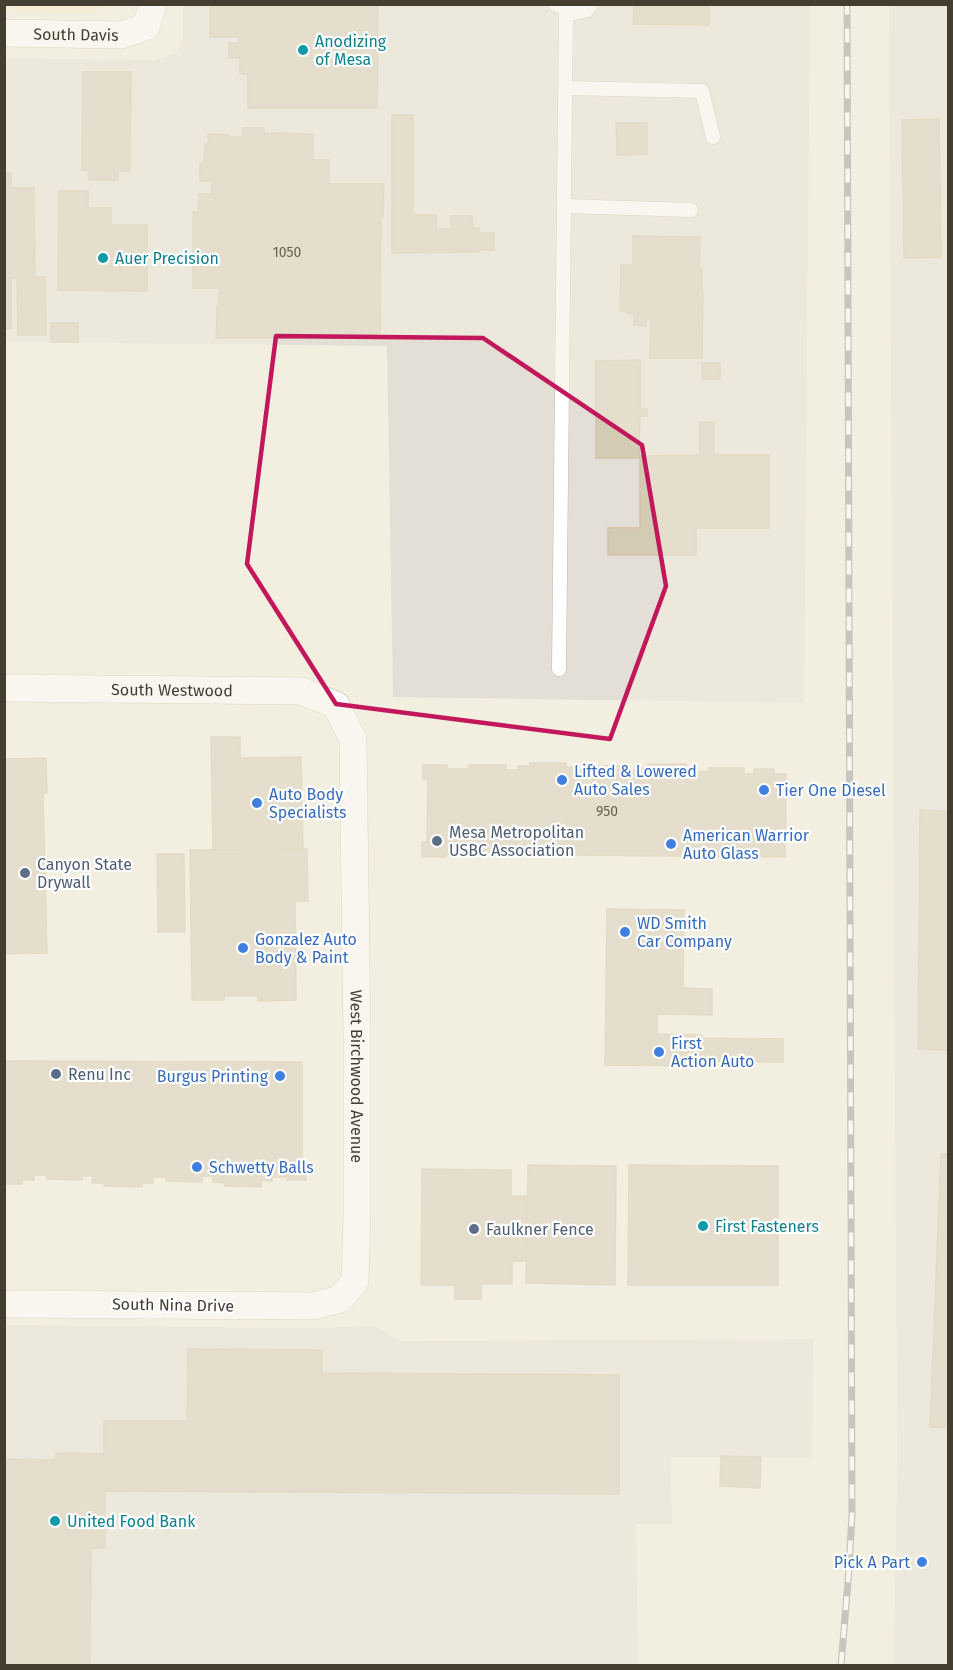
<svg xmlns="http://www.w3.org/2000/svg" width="953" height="1670" font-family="'Fira Sans',sans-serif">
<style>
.commercial{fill:#f8e8c8}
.industrial{fill:#e4dfd6}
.building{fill:#d4cbb5;stroke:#d1c4a7;stroke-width:1.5}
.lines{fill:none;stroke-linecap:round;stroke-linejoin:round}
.lane-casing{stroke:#c1baa5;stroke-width:15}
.street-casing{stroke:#c1baa5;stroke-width:28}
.lane{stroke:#fff;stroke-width:14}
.street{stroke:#fff;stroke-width:27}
.rail-casing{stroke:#929292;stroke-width:7}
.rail{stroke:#fff;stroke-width:4.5;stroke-dasharray:14;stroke-linecap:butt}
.marked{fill:none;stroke:#c2185b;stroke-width:4.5;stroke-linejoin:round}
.culture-dot{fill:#0f9aa8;stroke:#fff;stroke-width:2}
.shop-dot{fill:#3f7fe0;stroke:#fff;stroke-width:2}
.service-dot{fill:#5c6f8a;stroke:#fff;stroke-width:2}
.labels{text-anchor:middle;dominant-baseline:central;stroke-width:4.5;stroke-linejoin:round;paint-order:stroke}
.number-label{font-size:14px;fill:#686152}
.street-label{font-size:16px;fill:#443e31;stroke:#fff}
.culture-label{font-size:16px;fill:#0d838f;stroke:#fff;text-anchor:start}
.shop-label{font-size:16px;fill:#366cbe;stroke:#fff;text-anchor:start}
.service-label{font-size:16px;fill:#4e5e75;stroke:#fff;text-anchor:start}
</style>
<rect width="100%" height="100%" fill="#f3efe0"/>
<path class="commercial" d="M5,4H113V5L94,14L5,12Z"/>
<path class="industrial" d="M183,5H810L804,703L393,697L387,346L5,342V58L155,60L176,53L183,39Z
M889,5H948V1666L894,1665L897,1458Z
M5,1325L309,1328L375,1326L399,1341L813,1339L812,1458L671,1457L672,1524H636L638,1665L5,1666Z"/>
<path class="building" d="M210,4H378L377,108H248V74H240V58H229V43H239V37H210Z
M634,4H709V25L633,24Z
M83,72H131L130,171H118V180H89V170H82Z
M392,115H413V215H436V229H451V216H472V228H479L480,233H494V250H479V252L392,253Z
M939,119L941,257L904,258L902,120Z
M616,123H647V154L617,155Z
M243,128H264V133L313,134V160H329V184H384L383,217H381L380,338H216L217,307H219V288H193V212H198L199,194H212V181H200V163H204L205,144H208V134L228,135V137H243Z
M4,173H11V188H34L35,277H45L46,335H18L17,278H11V328L4,329Z
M59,191H88V208H111V225H147V291L58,290Z
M633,236L700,237L699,268L702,269V292H703L702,358H650L651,319H646V326L634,325V312H640H633V314H629L625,312V311H620L621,265H633Z
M51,323H78V342H51Z
M640,360V409H647V416H640L639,458H596V361Z
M702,363H720V379H702Z
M700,422H714V455H769V528H696V555H608V528H640V456L700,455Z
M211,737H240V758L301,757L303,849L213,850Z
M46,758L47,793H43L47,953L4,954V759Z
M530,763H566L565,767H578V770H589V766H626V770H636V768H648V764H686V768H697V772H709V768H744V774H754V769H774V774H786L785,857L446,854V857H422V842H427L428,779H423V765H447V769H469V765H506V770H518V766H530Z
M920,810L948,811V1050L918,1049Z
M307,849L308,901H295L296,1000L258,1001V996H224V1000H192L190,850Z
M157,854H184L185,932H158Z
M607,909L684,910L683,988L712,989V1015L657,1014V1034L702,1035V1038L783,1039V1062L700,1061V1066L605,1065Z
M4,1061L302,1062V1167H306V1180H287V1177H272V1181L261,1180V1187L225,1186V1183L213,1182V1176H202V1182L166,1181V1177H153V1183H142V1187L104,1186V1183H92L93,1176H82V1180L47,1179V1175H34V1180H22V1184H4Z
M941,1154H948V1428L930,1427Z
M528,1165L616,1166L615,1285L526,1283Z
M629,1165L778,1166V1285H628Z
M422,1169L511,1170V1196H527L526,1261H512V1284H481V1299H455V1285H421Z
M188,1349L322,1350V1373L619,1375V1494L105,1491V1548H91L90,1666H4V1459L56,1460V1453L104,1454V1421H187Z
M721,1456L761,1457L760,1488L720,1486Z"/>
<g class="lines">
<g class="lane-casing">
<path id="lane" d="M555,4L574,13L587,10L591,4
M566,88L702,91L713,137
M565,206L691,210
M559,669L566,9"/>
</g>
<g class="street-casing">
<g id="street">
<path id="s1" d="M4,33L121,35L146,27L153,4"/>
<path id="s2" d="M4,688L301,691L336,705L353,740L357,1036V1214L355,1281L340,1299L313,1306L4,1304"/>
</g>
</g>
<use href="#lane" class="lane"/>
<use href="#street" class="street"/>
<g class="rail-casing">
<path id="rail" d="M841,1666L849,1569L852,1514L847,4"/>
</g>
<use href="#rail" class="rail"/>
</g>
<path d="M0 0H953V1670H0ZM276,336L483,338L642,445L666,586L610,739L336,704L247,564Z" fill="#f3efe0" fill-opacity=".55" fill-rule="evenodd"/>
<path class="marked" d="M276,336L483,338L642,445L666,586L610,739L336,704L247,564Z"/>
<g class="culture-dot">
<circle cx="303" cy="50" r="6"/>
<circle cx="103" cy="258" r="6"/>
<circle cx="703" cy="1226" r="6"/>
<circle cx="55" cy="1521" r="6"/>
</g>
<g class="shop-dot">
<circle cx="562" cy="780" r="6"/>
<circle cx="764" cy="790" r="6"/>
<circle cx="257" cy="803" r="6"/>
<circle cx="671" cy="844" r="6"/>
<circle cx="625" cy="932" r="6"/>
<circle cx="243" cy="948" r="6"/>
<circle cx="659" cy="1052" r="6"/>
<circle cx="280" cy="1076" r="6"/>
<circle cx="197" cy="1167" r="6"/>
<circle cx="922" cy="1562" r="6"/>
</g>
<g class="service-dot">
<circle cx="437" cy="841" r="6"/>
<circle cx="25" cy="873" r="6"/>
<circle cx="56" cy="1074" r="6"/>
<circle cx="474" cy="1229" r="6"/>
</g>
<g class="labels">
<g class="number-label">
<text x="287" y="252">1050</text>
<text x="607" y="811">950</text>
</g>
<g class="street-label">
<text stroke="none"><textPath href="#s1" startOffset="72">South Davis</textPath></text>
<text stroke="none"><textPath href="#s2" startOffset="168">South Westwood</textPath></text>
<text stroke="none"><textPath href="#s2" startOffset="710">West Birchwood Avenue</textPath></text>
<text transform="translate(173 1305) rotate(1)">South Nina Drive</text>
</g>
<g class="culture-label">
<text x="315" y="41">Anodizing<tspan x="315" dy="18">of Mesa</tspan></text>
<text x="115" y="258">Auer Precision</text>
<text x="715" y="1226">First Fasteners</text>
<text x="67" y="1521">United Food Bank</text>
</g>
<g class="shop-label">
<text x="574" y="771">Lifted &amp; Lowered<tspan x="574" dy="18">Auto Sales</tspan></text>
<text x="776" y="790">Tier One Diesel</text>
<text x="269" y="794">Auto Body<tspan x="269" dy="18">Specialists</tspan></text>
<text x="683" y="835">American Warrior<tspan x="683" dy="18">Auto Glass</tspan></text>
<text x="637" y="923">WD Smith<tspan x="637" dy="18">Car Company</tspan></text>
<text x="255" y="939">Gonzalez Auto<tspan x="255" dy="18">Body &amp; Paint</tspan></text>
<text x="671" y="1043">First<tspan x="671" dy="18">Action Auto</tspan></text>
<text x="268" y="1076" text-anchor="end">Burgus Printing</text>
<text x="209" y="1167">Schwetty Balls</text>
<text x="910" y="1562" text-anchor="end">Pick A Part</text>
</g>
<g class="service-label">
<text x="449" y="832">Mesa Metropolitan<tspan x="449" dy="18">USBC Association</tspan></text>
<text x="37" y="864">Canyon State<tspan x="37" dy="18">Drywall</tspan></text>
<text x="68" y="1074">Renu Inc</text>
<text x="486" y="1229">Faulkner Fence</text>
</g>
</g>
<rect width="953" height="1670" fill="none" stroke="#443e31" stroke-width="12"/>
</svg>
